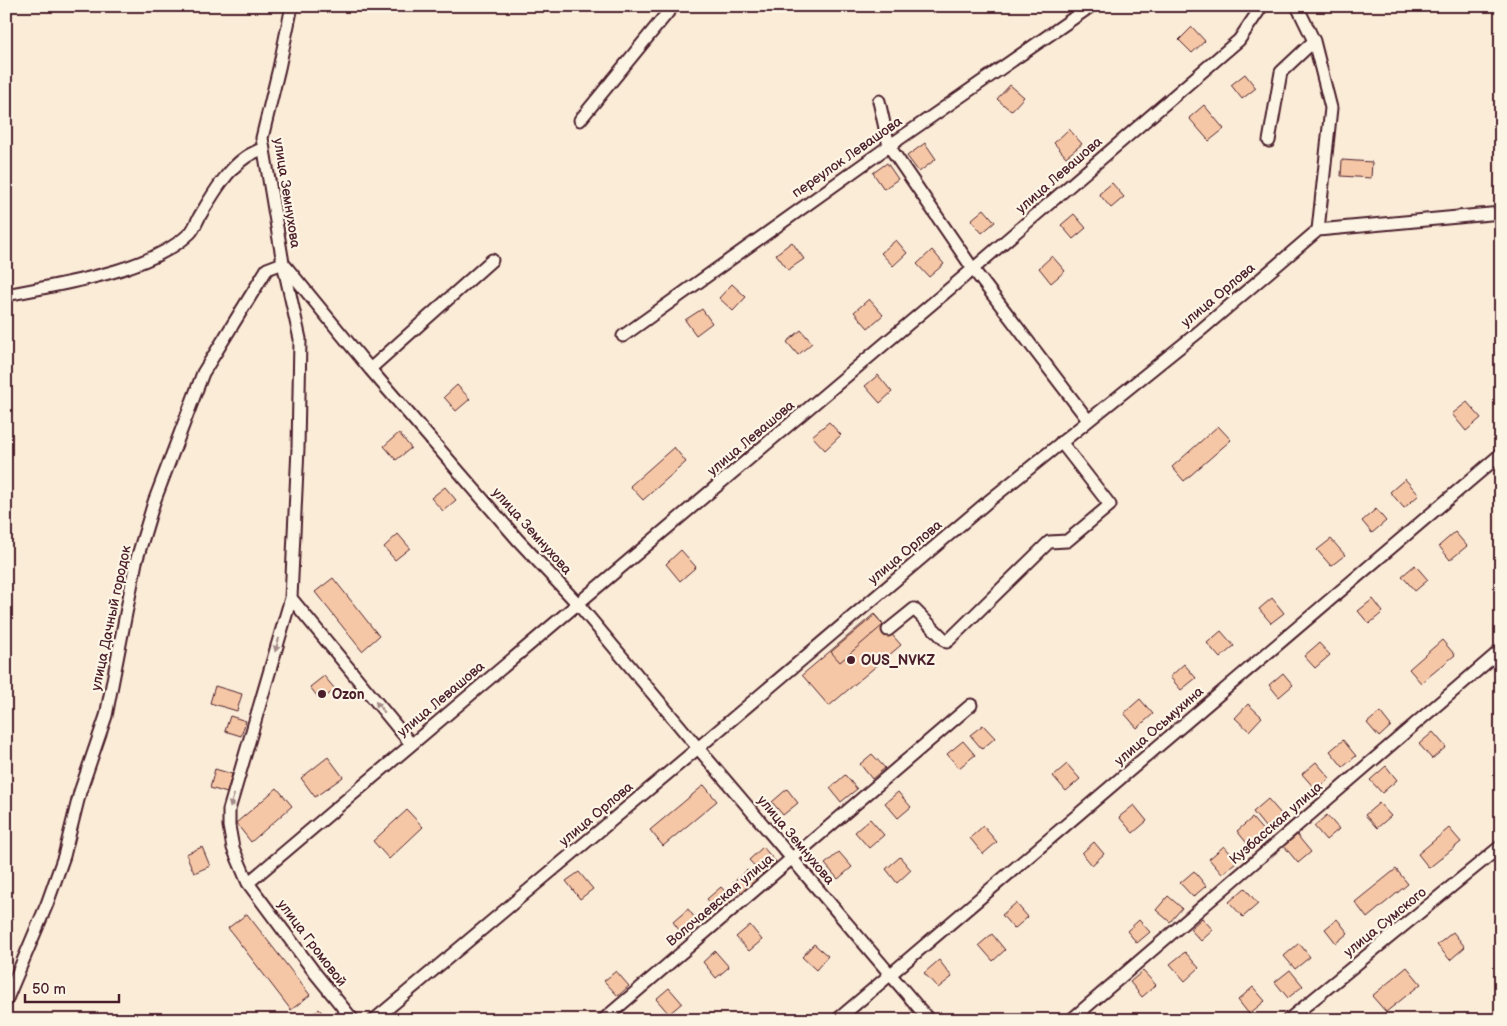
<svg xmlns="http://www.w3.org/2000/svg" width="1507" height="1026" font-family="'Balsamiq Sans',sans-serif">
<style>
.building{fill:#f6c7a6;stroke:#4a1f2b}
.lines{fill:none;stroke-linecap:round;stroke-linejoin:round}
.street-casing{stroke:#4a1f2b;stroke-width:15}
.street{stroke:#fcf5e5;stroke-width:11}
.oneway{fill:#a38a88}
.poi-dot{fill:#4a1f2b;stroke:#fcf5e5;stroke-width:2}
.labels{text-anchor:middle;dominant-baseline:central;stroke-width:4.5;stroke-linejoin:round;paint-order:stroke}
.street-label{font-size:14px;fill:#4a1f2b;stroke:#fcf5e5}
.poi-label{font-size:14px;font-weight:bold;fill:#4a1f2b;stroke:#fcf5e5;text-anchor:start}
</style>
<rect width="100%" height="100%" fill="#fbecd8"/>
<filter id="ink" filterUnits="userSpaceOnUse"><feTurbulence type="fractalNoise" baseFrequency=".02" numOctaves="2"/><feDisplacementMap in="SourceGraphic" scale="10" xChannelSelector="R" yChannelSelector="G"/><feConvolveMatrix kernelMatrix="1 2 1 2 8 2 1 2 1" color-interpolation-filters="sRGB"/></filter>
<g filter="url(#ink)">
<path class="building" d="M1479,6H1501V13L1479,7Z
M1192,27L1205,41L1192,53L1179,40Z
M1245,74L1256,88L1242,99L1231,85Z
M1010,85L1024,97L1011,111L997,99Z
M1204,105L1224,129L1209,141L1189,118Z
M1069,129L1082,144L1066,157L1054,143Z
M925,143L936,159L919,172L907,156Z
M1342,160L1372,162L1371,178L1341,176Z
M887,163L898,179L884,189L873,173Z
M1112,183L1124,197L1111,208L1099,194Z
M984,209L995,222L982,233L971,220Z
M1074,214L1086,228L1073,239L1061,225Z
M896,240L907,253L893,266L881,253Z
M792,242L804,259L788,270L776,254Z
M932,250L944,264L929,277L917,264Z
M1052,256L1065,271L1051,283L1039,268Z
M732,284L746,297L733,311L719,298Z
M869,299L883,315L868,328L854,312Z
M702,309L712,323L696,335L685,320Z
M801,330L812,343L798,355L787,342Z
M878,375L892,392L880,403L865,386Z
M457,385L470,399L456,411L444,397Z
M1467,402L1481,418L1466,431L1452,414Z
M829,422L841,435L825,450L812,436Z
M1218,426L1231,440L1184,481L1172,467Z
M399,433L411,448L396,460L384,446Z
M674,447L686,462L643,500L630,486Z
M1405,479L1419,495L1404,508L1390,492Z
M445,487L456,500L443,511L431,498Z
M1501,493V506L1494,498Z
M1376,509L1386,521L1372,533L1362,521Z
M1455,532L1467,546L1450,560L1439,546Z
M398,534L410,548L395,560L384,547Z
M1331,539L1345,555L1331,566L1317,550Z
M681,550L696,567L680,581L666,564Z
M1415,565L1428,580L1415,591L1402,576Z
M333,578L379,636L362,651L315,592Z
M1272,598L1284,613L1271,623L1259,609Z
M1373,599L1383,612L1369,624L1358,611Z
M874,614L901,645L829,706L802,675Z
M875,615L883,625L840,662L831,652Z
M1221,631L1234,646L1220,658L1207,643Z
M1442,640L1455,655L1421,683L1409,669Z
M1319,643L1330,655L1315,668L1304,656Z
M1184,664L1196,678L1181,690L1170,677Z
M1283,673L1293,685L1279,697L1269,685Z
M324,676L335,689L321,701L310,687Z
M1501,681V693L1495,686Z
M215,686L242,694L237,711L210,703Z
M1140,699L1153,714L1137,728L1124,713Z
M1248,704L1262,717L1249,731L1235,718Z
M1380,712L1391,726L1379,737L1367,723Z
M230,716L246,721L241,736L225,731Z
M983,725L995,738L982,749L970,735Z
M1433,732L1446,747L1432,759L1419,744Z
M1343,740L1356,756L1343,767L1330,751Z
M963,741L975,755L959,768L947,754Z
M872,754L885,768L872,779L860,764Z
M328,757L343,777L315,797L301,778Z
M1316,762L1330,778L1316,790L1302,774Z
M1067,764L1080,779L1066,791L1053,776Z
M1386,766L1397,780L1382,793L1370,780Z
M215,769L232,774L227,793L210,788Z
M845,775L857,789L841,802L830,788Z
M704,785L717,801L663,846L650,830Z
M277,788L292,806L251,842L236,823Z
M787,789L798,803L783,815L772,802Z
M898,792L911,807L898,818L885,803Z
M1268,799L1282,815L1266,828L1253,812Z
M1379,803L1391,816L1377,828L1365,815Z
M1134,805L1147,821L1133,833L1119,817Z
M407,810L423,827L389,859L373,841Z
M1327,815L1339,829L1326,840L1314,826Z
M1252,818L1266,834L1250,847L1237,831Z
M870,819L884,835L869,848L855,832Z
M983,826L997,842L983,854L970,838Z
M1449,828L1461,842L1429,868L1418,854Z
M1297,835L1311,852L1298,863L1284,846Z
M1094,842L1104,854L1092,865L1082,853Z
M1224,846L1237,861L1222,874L1209,859Z
M202,847L210,866L194,873L186,854Z
M763,847L776,862L762,874L749,860Z
M839,852L852,867L838,879L825,864Z
M900,857L911,870L897,883L886,869Z
M1396,869L1408,884L1367,918L1355,902Z
M747,870L760,885L745,897L733,883Z
M1194,871L1206,886L1193,897L1180,883Z
M579,872L593,889L580,899L566,881Z
M721,887L733,900L718,912L707,899Z
M1245,888L1258,904L1243,917L1229,902Z
M1168,896L1182,908L1170,922L1156,910Z
M1016,903L1028,917L1014,929L1002,915Z
M688,909L698,922L683,935L673,922Z
M247,914L310,995L291,1010L228,928Z
M1202,918L1213,930L1201,941L1190,929Z
M1337,919L1348,933L1336,943L1325,929Z
M1139,920L1150,932L1137,943L1127,931Z
M750,925L762,940L749,951L736,937Z
M1453,932L1465,947L1450,960L1437,945Z
M992,934L1005,950L993,961L979,945Z
M1299,943L1310,957L1295,969L1284,956Z
M814,944L828,956L816,970L802,957Z
M715,951L729,967L716,978L703,962Z
M1185,952L1199,968L1185,981L1170,964Z
M939,960L952,977L938,988L924,973Z
M1407,967L1421,984L1386,1012L1372,996Z
M1290,970L1303,986L1288,998L1275,982Z
M616,971L629,986L618,996L604,981Z
M1143,971L1156,985L1142,997L1130,982Z
M1253,987L1265,1001L1249,1014L1238,1000Z
M669,988L682,1003L669,1014L656,999Z
M319,1009L328,1020H306Z"/>
<g class="lines">
<g class="street-casing">
<path id="street" d="M292,6L279,68L262,138L283,263L370,369L518,540L578,604L698,748L929,1020
M1314,41L1331,108L1318,230
M879,101L889,146L973,269L1088,420
M580,120L673,6
M1269,141L1281,72L1314,41L1297,6
M6,295C60,284 150,272 190,233C195,228 197,220 201,214C213,194 227,170 246,157C252,153 258,151 263,148
M623,336L889,146L1091,6
M370,369L492,260
M291,598L411,744
M888,630L914,609L947,642L1049,542L1067,541L1110,505L1061,442
M248,883L973,269L1239,40L1262,6
M6,1001L47,904L64,856L80,792L106,716L136,562L154,502L203,373L267,269L283,263L300,339L298,448L291,598L229,810V826L233,848L248,883L315,973L353,1020
M374,1020L698,748L985,504L1201,330L1318,230L1501,213
M603,1020L971,705
M837,1020L1501,454
M1071,1020L1501,650
M1288,1020L1501,846"/>
</g>
<use href="#street" class="street"/>
</g>
<defs><path id="oneway-solid" d="M-6-.8H1V-3.2L6.5 0L1 3.2V.8H-6Z" transform="scale(1.25)"/></defs>
<g class="oneway">
<use href="#oneway-solid" transform="translate(277 645) rotate(106)"/>
<use href="#oneway-solid" transform="translate(380 707) rotate(-130)"/>
<use href="#oneway-solid" transform="translate(232 801) rotate(106)"/>
</g>
</g>
<g class="poi-dot">
<circle cx="851" cy="660" r="5"/>
<circle cx="322" cy="694" r="5"/>
</g>
<g class="labels">
<g class="street-label">
<text transform="translate(847 157) rotate(-35)">переулок Левашова</text>
<text transform="translate(1059 175) rotate(-41)">улица Левашова</text>
<text transform="translate(287 193) rotate(81)">улица Земнухова</text>
<text transform="translate(1218 295) rotate(-40)">улица Орлова</text>
<text transform="translate(751 438) rotate(-40)">улица Левашова</text>
<text transform="translate(532 531) rotate(48)">улица Земнухова</text>
<text transform="translate(905 552) rotate(-40)">улица Орлова</text>
<text transform="translate(111 618) rotate(-78)">улица Дачный городок</text>
<text transform="translate(441 699) rotate(-40)">улица Левашова</text>
<text transform="translate(1159 726) rotate(-41)">улица Осьмухина</text>
<text transform="translate(596 814) rotate(-40)">улица Орлова</text>
<text transform="translate(1276 823) rotate(-41)">Кузбасская улица</text>
<text transform="translate(796 840) rotate(50)">улица Земнухова</text>
<text transform="translate(720 900) rotate(-40)">Волочаевская улица</text>
<text transform="translate(1385 922) rotate(-39)">улица Сумского</text>
<text transform="translate(312 943) rotate(53)">улица Громовой</text>
</g>
<g class="poi-label">
<text x="861" y="660">OUS_NVKZ</text>
<text x="332" y="694">Ozon</text>
</g>
</g>
<rect width="1507" height="1026" fill="none" stroke="#fcf5e5" stroke-width="25"/>
<rect x="12" y="12" width="1482" height="1001" fill="none" stroke="#4a1f2b" stroke-width="2" filter="url(#ink)"/>
<path d="M25 994v8h94v-8" fill="none" stroke="#4a1f2b" stroke-width="2.5"/>
<text x="32" y="994" font-size="15" fill="#4a1f2b" stroke="#fcf5e5" stroke-width="4" paint-order="stroke">50 m</text>
</svg>
